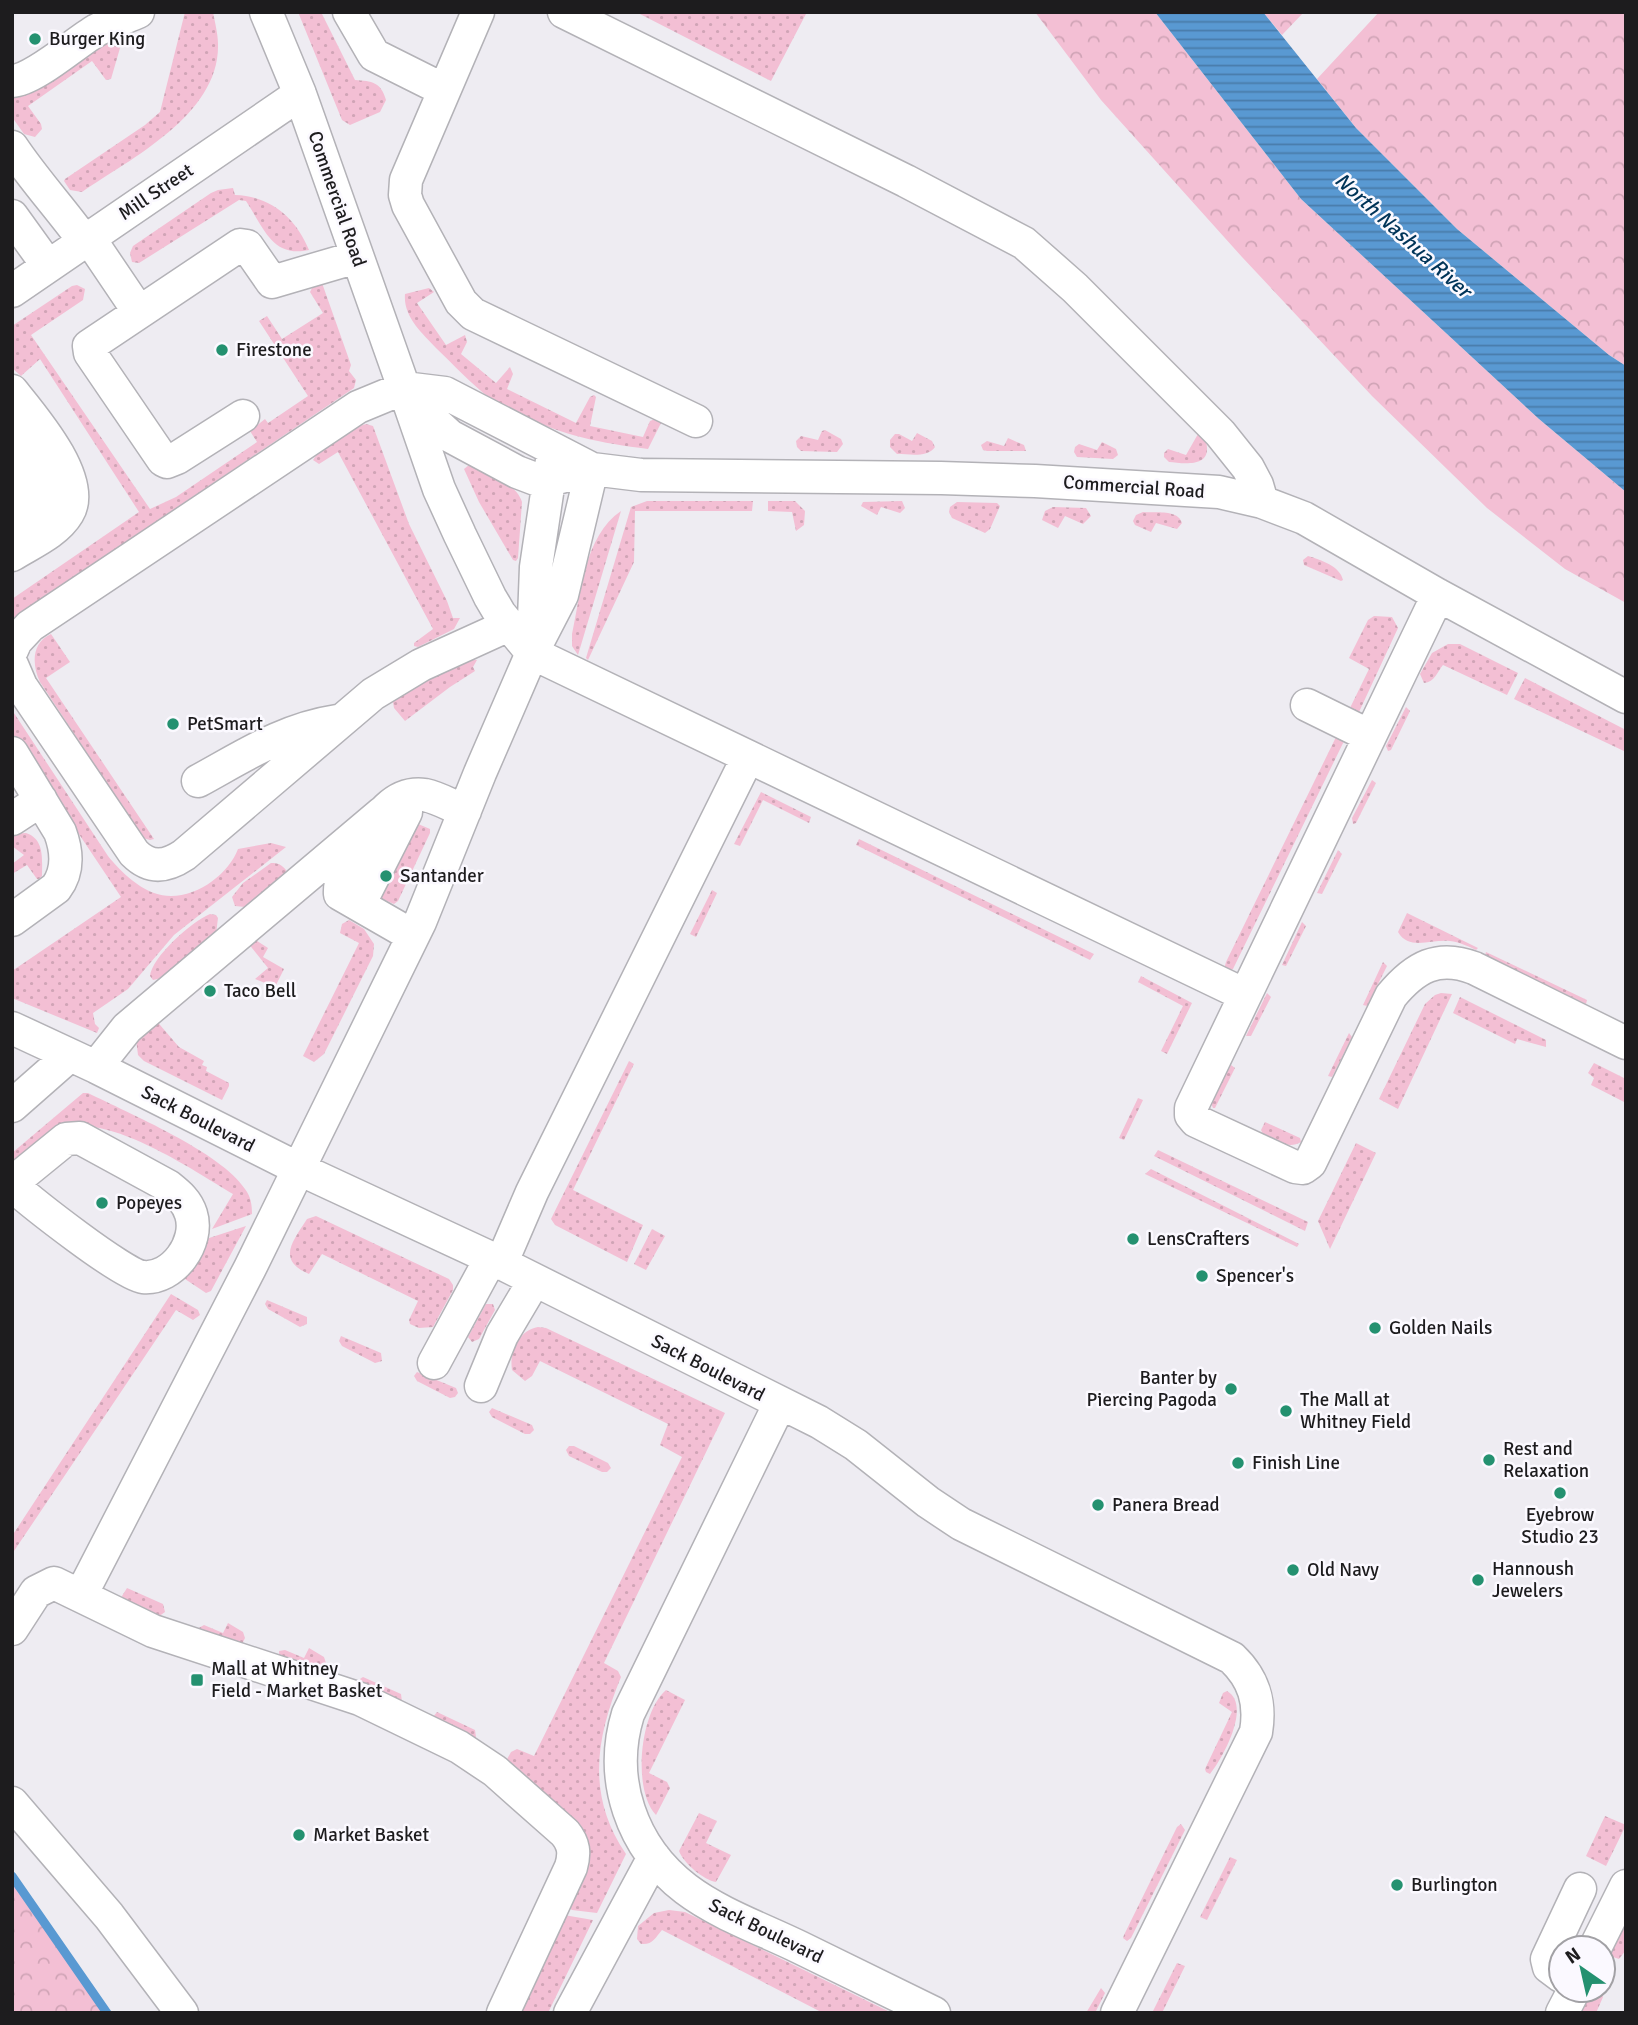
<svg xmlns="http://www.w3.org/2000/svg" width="1638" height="2025" font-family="Signika,sans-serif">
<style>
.grass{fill:url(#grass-dots)}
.forest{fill:url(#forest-crowns)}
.water{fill:url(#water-rules)}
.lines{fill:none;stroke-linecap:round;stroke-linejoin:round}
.stream{stroke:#5999d2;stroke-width:9}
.minor-casing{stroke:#b3b2b7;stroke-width:35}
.minor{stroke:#fff;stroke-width:32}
.poi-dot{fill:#249170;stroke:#fbf9ff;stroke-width:2.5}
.labels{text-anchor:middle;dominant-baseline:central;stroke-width:5;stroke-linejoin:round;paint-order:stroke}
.poi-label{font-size:19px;fill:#1d1c1e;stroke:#fbf9ff;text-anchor:start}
.street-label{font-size:19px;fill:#1d1c1e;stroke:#fbf9ff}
.water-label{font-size:21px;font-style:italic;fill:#003458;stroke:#fbf9ff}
</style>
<defs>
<pattern id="grass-dots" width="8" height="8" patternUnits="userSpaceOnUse" patternTransform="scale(1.75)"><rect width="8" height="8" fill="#f3bfd4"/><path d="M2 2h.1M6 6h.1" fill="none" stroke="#d0a4b6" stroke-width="1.8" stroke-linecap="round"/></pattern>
<pattern id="forest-crowns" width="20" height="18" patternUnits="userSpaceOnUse" patternTransform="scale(1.75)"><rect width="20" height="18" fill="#f3bfd4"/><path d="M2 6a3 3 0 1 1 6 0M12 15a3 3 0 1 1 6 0" fill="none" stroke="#d0a4b6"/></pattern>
<pattern id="water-rules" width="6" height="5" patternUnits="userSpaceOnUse" patternTransform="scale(1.75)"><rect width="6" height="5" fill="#5999d2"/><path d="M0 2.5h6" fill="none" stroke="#497caa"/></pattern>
</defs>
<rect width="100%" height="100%" fill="#eeecf2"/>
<path class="grass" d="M185,12H213C215,23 218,34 218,44C220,114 132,158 82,192L70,190L64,181L65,179L145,125L160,112Z
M298,12H321L355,80C372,81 381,82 386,100L380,112L350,125L342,120Z
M636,12H807L771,81Z
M114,37L120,48L111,79L106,80L92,61L28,106L41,124L42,129L35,137L24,134L12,117V89Z
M233,188L235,195C271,196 296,218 309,250C272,258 264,228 246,201L239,200L139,263L132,262L130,253L133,246L211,193L218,190Z
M322,283L351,365L349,371L356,380L354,388L12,619V599L139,512L40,359L21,376L12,368V326L72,286L77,285L85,289L83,300L31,335L150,509L176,497L257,442L250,431L265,419L268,423L308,396L259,321L267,316L282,339L323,313L310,292L313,286Z
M429,288L434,292L417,303L446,345L465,335L467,342L461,354L496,383L510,367L513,374L507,389L576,423L590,397L594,395L596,397L590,426L643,437L650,421L655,419L661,423L648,449C601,443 563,436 520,414C511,409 500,405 491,399C471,384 454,365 436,348C422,333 403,317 405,294Z
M366,424L373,426L409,524L447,601L453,618H460L454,629L418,647L414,646V643L433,629L338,452L319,464L313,460C322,445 350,428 366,424Z
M825,430L841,439L843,444L837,452L801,451L797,447L796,441L801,436L818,440L822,431Z
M917,433L932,441L935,447C927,458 910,454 897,454L890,447V440L895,434H899L912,441Z
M1198,434C1203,437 1207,441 1207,448C1208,468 1181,463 1169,462L1164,457V453L1168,449L1186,455Z
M1008,438L1024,445L1026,451H987L983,450L981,445L987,441L1004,446Z
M1102,442L1116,449L1118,455L1113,459L1077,457L1074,452L1075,447L1079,444L1097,450Z
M469,465C486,474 516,482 522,502L518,558L516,561L513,560L479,502L464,469Z
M647,501H753L752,511H635L634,562L588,660L586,658L631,507Z
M768,501H795L805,511L804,525L796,531L792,512L768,511Z
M902,501L905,508L900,513L881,507L877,515L861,506L863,502Z
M957,502L997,503L1000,506L990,529L985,533L952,518L949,512L950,507Z
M1053,507L1086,508L1091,516L1083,524L1065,516L1058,528L1042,520L1045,511Z
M621,511L578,655L572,646V634C581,594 584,536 621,511Z
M1143,512C1156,513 1178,509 1182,523L1177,529L1156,523L1151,532L1135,525L1133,521L1136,515Z
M1308,556C1321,560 1340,566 1343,580L1341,581L1304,565L1303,560Z
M1374,616L1392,617L1398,628L1359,712L1350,708L1369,669L1349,658L1368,620Z
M51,634L70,662L46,678L154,839L150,840L143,838L40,682C32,665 31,643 51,634Z
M1448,644H1460L1518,673L1507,695L1443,665C1437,672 1435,682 1424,683L1420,674L1432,653Z
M469,659L477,660L473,667L475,671L450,687L405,721L394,708L393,702L418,685Z
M1525,678L1626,730V752L1514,699Z
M1406,707L1410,711L1391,750L1388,751L1386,746Z
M12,710L108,856C119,870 137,887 154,893C187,905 227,878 238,849L271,843L286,847L174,935L128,989L93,1013L95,1024L99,1028L97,1033L12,998V971L121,897L12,734Z
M1337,735L1345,739L1233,969L1227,972L1224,969L1226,962Z
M1372,780L1376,783L1356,823L1353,824L1352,818Z
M761,792L811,817L809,823L763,800L740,846L734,844Z
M411,821L430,829V833L398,901L394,904L380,898L378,881L388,885L394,871L384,866Z
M26,833C45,839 42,860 42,876L39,879H37L27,865L12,874V864L24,855L12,846V834Z
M859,839L1094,954L1090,960L856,845Z
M1338,850L1342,854L1322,894L1317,893Z
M271,863C278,863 281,864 286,870L285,876L245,907L235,906L232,897L243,883Z
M712,890L717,893L696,937L690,934Z
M1407,913L1478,948L1476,950C1468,946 1459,942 1450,941C1431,939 1409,951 1398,932Z
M210,914L216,915L218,918L216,934L181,961L167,977L153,980L150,976C152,957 192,921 210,914Z
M349,920L364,929L374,944L373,956L324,1054L314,1062L303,1056L359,943L340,933L342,924Z
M1302,922L1306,926L1286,966L1282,965Z
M248,935L268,948L263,957L284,969L275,987L255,979L268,968L244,938Z
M1486,952L1587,1000L1586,1004L1485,955Z
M1383,962L1387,966L1367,1006L1363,1005Z
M1141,976L1192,1003L1167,1054L1161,1051L1183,1006L1138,982Z
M1267,993L1271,997L1251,1036H1246Z
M1441,993L1452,994L1398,1109L1379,1099L1425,1004L1435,995Z
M1460,997L1546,1040V1047L1517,1039L1515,1044L1453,1013Z
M154,1018L179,1047L204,1061L202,1065L207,1067L206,1071L229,1083V1086L222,1100L144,1061L138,1055L136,1039Z
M1349,1033L1352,1037L1332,1077L1328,1076Z
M629,1061L634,1064L573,1190L643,1225L627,1262L555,1225L551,1219Z
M1594,1063L1626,1079V1103L1591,1085L1594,1078L1588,1073Z
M1231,1065L1235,1068L1215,1108H1213L1211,1103Z
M83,1093H88C128,1113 221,1152 245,1189C251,1197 252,1205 252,1214L212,1229L233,1194C195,1171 117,1119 73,1127C61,1129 29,1153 16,1160L12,1158V1153Z
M1138,1098L1143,1100L1124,1140L1119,1138Z
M1265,1122L1300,1138L1301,1142C1288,1150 1275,1140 1263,1134L1261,1130Z
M1356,1143L1376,1153L1330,1249L1318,1221Z
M1158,1150L1308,1222L1305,1231L1154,1156Z
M1151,1169L1299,1244L1297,1247L1145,1174Z
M316,1216L449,1279L453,1285V1290L433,1327L419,1328L410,1324L409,1320L418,1301L322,1254L309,1274C276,1260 293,1241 307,1219Z
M246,1226L211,1291L206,1293L182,1277L206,1239Z
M652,1229L665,1236L646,1270L634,1264Z
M171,1294L198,1310L200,1315L193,1320L176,1310L12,1554V1536Z
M267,1300L307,1317V1324L300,1327L268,1309L265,1304Z
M486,1304H493L495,1310L479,1339L472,1342L468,1337Z
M538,1327L546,1328L725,1413L604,1663L618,1671L621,1677C596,1738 586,1795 626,1854L597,1913L572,1910L568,1907C581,1877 600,1852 576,1822L506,1761L511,1752L517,1749L534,1756L682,1457L660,1445L668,1424L540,1361L532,1376L525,1381L512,1370C509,1352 519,1330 538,1327Z
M341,1336L381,1353L382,1361L375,1363L342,1346L339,1341Z
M417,1372L456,1388L458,1393L455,1397L450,1398L417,1381L414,1376Z
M492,1408L532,1425L534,1430L530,1434H525L492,1417L489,1412Z
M569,1446H574L608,1463L611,1468L607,1472H602L569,1456L566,1450Z
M127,1588L163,1604L165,1612L158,1617L123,1600L122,1596Z
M228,1623L243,1632L245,1638L242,1644L197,1629L204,1625L223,1633Z
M309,1648L324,1657L326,1663L323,1669L319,1671L279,1656V1651L285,1650L304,1658Z
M363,1677L401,1694L402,1702L360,1685V1679Z
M666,1690L685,1700L649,1773L667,1782L670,1788L656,1815C632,1790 640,1712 666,1690Z
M1227,1691C1252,1705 1223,1758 1210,1774L1206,1772L1205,1769L1232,1712L1219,1703L1223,1693Z
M437,1712L475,1730L476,1737L474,1739L433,1717Z
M699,1813L717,1821L706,1843L731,1855L716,1882C704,1880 684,1864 679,1851Z
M1605,1816L1626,1825L1606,1866L1586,1856Z
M1181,1824L1185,1830L1131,1938L1127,1941L1123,1938L1124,1935L1177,1827Z
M1230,1857L1237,1860L1207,1920L1200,1917Z
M669,1910L685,1912L892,2013H823L662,1930C655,1938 653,1945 641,1944L637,1939L638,1926L654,1913Z
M564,1915L593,1920L548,2013H519Z
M1626,1921V1950L1619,1959L1613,1957L1611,1951Z
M1177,1963L1185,1966L1162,2013H1152Z
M1101,1988L1105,1993L1095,2013H1086Z
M1592,1990L1601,1992L1603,1997L1596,2013H1581Z"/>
<path class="forest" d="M1035,12H1155L1301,199L1539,419L1626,492V603L1565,569L1487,508L1372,396L1242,257L1101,100Z
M1263,12H1304L1282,35Z
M1379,12H1626V366L1609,355L1457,229L1356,128L1317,79Z
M12,1876L107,2013H12Z"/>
<path class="water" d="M1155,12H1263L1356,128L1457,229L1609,355L1626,366V492L1539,419L1301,199Z"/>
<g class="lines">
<path class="stream" d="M12,1876L107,2013"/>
<g class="minor-casing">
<path id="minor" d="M266,12L300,94L404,388L428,416L450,436L517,472L538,480H549L592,469
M349,12L374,55L444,90
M478,12L406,180L405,195L408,205L461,302L473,314L696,421
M564,12L906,181L1024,243L1075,288L1220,433L1248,468L1257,485L1262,502
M12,81C34,80 76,42 97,30C110,23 124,18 138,12
M12,147C34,180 61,209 84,241
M12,216L48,266
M89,238L139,312
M12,291L300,94
M404,388L439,489L460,535L490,597L500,614L532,653L1245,995
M12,391C32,416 88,480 68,513C56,533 31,543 12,555
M243,416L177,458L167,462L163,460L90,353L89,346L240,245L247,246L272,282L357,257
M12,427C26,436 33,447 40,462C60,501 45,510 12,533
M12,514L26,455V447L20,434
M1438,595L1191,1108V1115L1196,1121L1295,1167L1303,1168L1310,1163L1391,996C1415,967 1438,954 1474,968L1626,1043
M533,645L536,567L552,460
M12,650L16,641L30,626L358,407L404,388L445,393L592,469L641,475L941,478L1035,481L1219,492L1262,502L1304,518L1438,595L1626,697
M12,665L21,686L134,853C150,869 166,867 184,855L373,694L421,665L509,625
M1307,705L1370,736
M12,753L60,832C67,851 69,871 56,888L12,920
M198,781C244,756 284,729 337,721
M12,819L41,800
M351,900L358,899L366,891L406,812V802L402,799
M413,936L340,894C339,877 349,864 358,850C373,826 390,790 425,795C439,798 452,806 465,811
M12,1028L96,1067L297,1168L491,1258L819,1422L856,1445L928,1502L961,1524L1232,1658C1254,1679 1261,1702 1256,1732L1117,2013
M96,1067L127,1028L382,813
M12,1106L70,1055
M12,1183L66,1139L80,1138L168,1186C178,1194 187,1201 191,1214C200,1242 173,1280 143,1277C123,1275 31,1202 12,1185
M501,1264L532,1192L748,757
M434,1363L491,1258
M481,1386L502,1335L534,1281
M780,1403L628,1714C608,1779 631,1847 686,1889C719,1914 762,1929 799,1947C844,1969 889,1991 934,2013
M81,1595L250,1268L420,922L480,773L532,653L562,595L592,469
M12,1629L36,1592L54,1583L153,1631L360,1699L459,1747L495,1771L565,1833C574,1844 575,1853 571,1867L503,2013
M12,1803L109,1916L182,2013
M1595,1948L1626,1886
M1561,1976L1549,1967L1547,1959L1580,1889
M570,2013L654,1857
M1562,2013L1574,1990"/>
</g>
<use href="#minor" class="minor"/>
</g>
<g class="poi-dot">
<circle cx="35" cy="39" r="7"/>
<circle cx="222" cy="350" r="7"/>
<circle cx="173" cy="724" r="7"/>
<circle cx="386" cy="876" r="7"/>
<circle cx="210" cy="991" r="7"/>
<circle cx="102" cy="1203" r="7"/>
<circle cx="1133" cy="1239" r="7"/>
<circle cx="1202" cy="1276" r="7"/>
<circle cx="1375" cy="1328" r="7"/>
<circle cx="1231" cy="1389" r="7"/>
<circle cx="1286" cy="1411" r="7"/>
<circle cx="1489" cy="1460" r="7"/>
<circle cx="1238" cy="1463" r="7"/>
<circle cx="1560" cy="1493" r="7"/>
<circle cx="1098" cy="1505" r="7"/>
<circle cx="1293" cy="1570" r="7"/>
<circle cx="1478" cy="1580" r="7"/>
<rect x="190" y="1673" width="14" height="14" rx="3.5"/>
<circle cx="299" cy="1835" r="7"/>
<circle cx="1397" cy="1885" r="7"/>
</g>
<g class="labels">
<g class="poi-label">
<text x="49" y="39">Burger King</text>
<text x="236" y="350">Firestone</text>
<text x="187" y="724">PetSmart</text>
<text x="400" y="876">Santander</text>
<text x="224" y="991">Taco Bell</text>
<text x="116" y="1203">Popeyes</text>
<text x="1147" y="1239">LensCrafters</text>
<text x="1216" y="1276">Spencer's</text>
<text x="1389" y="1328">Golden Nails</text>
<text x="1217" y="1378" text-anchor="end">Banter by<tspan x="1217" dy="22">Piercing Pagoda</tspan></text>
<text x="1300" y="1400">The Mall at<tspan x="1300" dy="22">Whitney Field</tspan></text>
<text x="1503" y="1449">Rest and<tspan x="1503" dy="22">Relaxation</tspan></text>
<text x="1252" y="1463">Finish Line</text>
<text x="1112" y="1505">Panera Bread</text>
<text x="1560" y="1515" text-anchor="middle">Eyebrow<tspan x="1560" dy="22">Studio 23</tspan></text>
<text x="1492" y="1569">Hannoush<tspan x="1492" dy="22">Jewelers</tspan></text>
<text x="1307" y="1570">Old Navy</text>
<text x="211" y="1669">Mall at Whitney<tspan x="211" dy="22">Field - Market Basket</tspan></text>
<text x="313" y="1835">Market Basket</text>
<text x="1411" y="1885">Burlington</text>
</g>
<g class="street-label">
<text transform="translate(156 192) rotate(-34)">Mill Street</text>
<text transform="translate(337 199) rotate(71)">Commercial Road</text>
<text transform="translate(1134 487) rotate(4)">Commercial Road</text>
<text transform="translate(198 1119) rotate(27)">Sack Boulevard</text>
<text transform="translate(708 1368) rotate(27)">Sack Boulevard</text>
<text transform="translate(766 1931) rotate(26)">Sack Boulevard</text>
</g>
<g class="water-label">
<text transform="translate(1403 235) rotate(42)">North Nashua River</text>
</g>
</g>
<rect width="1638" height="2025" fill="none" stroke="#1d1c1e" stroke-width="28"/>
<g transform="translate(1582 1969) rotate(326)"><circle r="33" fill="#fbf9ff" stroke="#a2a1a5" stroke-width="2"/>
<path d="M0-5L12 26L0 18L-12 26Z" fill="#249170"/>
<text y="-10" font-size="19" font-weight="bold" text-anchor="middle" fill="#1d1c1e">N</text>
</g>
</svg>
